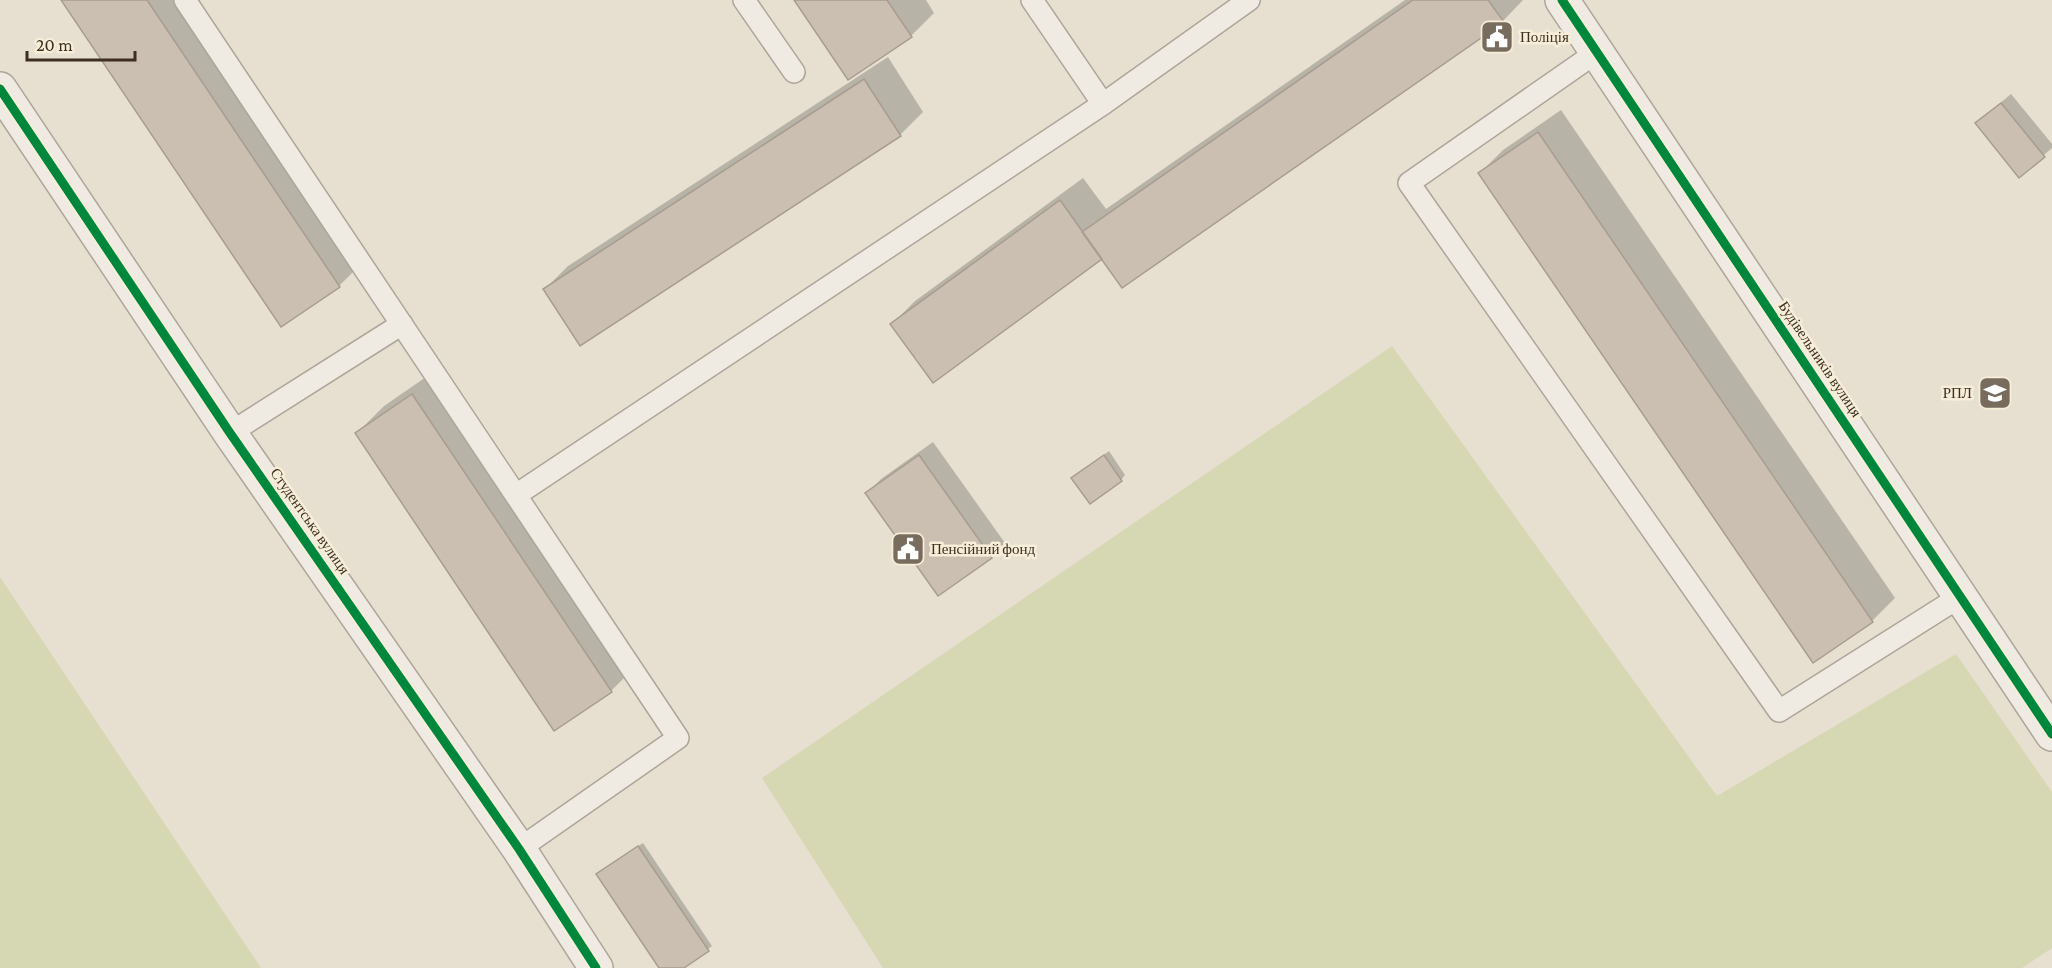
<svg xmlns="http://www.w3.org/2000/svg" width="2052" height="968" font-family="'Crimson Pro',serif">
<style>
.green{fill:#d6d7b3}
.shadow{fill:#0003}
.building{fill:#cbbfb2;stroke:#a89c90;stroke-width:1.5}
.lines{fill:none;stroke-linecap:round;stroke-linejoin:round}
.service-casing{stroke:#ada599;stroke-width:24}
.minor-casing{stroke:#ada599;stroke-width:36}
.tertiary-casing{stroke:#ada599;stroke-width:36}
.service{stroke:#efebe3;stroke-width:21}
.minor{stroke:#efebe3;stroke-width:33}
.tertiary{stroke:#efebe3;stroke-width:33}
.cycleway-casing{stroke:#f7eed8;stroke-width:13}
.cycleway{stroke:#00873e;stroke-width:9}
.labels{text-anchor:middle;dominant-baseline:central;stroke-width:5;stroke-linejoin:round;paint-order:stroke}
.poi-label{font-size:15px;fill:#3d2e20;stroke:#f7eed8;text-anchor:start}
.street-label{font-size:15px;fill:#3d2e20;stroke:#f7eed8}
</style>
<rect width="100%" height="100%" fill="#e7e0d1"/>
<path class="green" d="M1392,346L1717,796L1956,654L2052,792V948L2022,968H883L762,778Z
M0,577L261,968H0Z"/>
<path class="shadow" d="M63,0H193L366,259L339,286Z
M796,0H926L934,13L911,36Z
M1405,0H1523L1503,21L1103,257L892,324L915,301L1083,178L1106,209Z
M888,57L923,112L900,135L545,289L568,266Z
M2011,94L2052,144V148L2044,155L2019,176L1987,114Z
M1561,110L1895,598L1872,621L1480,173L1503,150Z
M439,368L638,664L611,691L357,433L384,406Z
M933,442L1005,543L991,557L867,493L881,479Z
M1109,451L1125,475L1121,480L1078,474Z
M643,843L712,946L682,968H661L602,870Z"/>
<path class="building" d="M61,0H147L340,287L281,327Z
M794,0H887L912,37L848,80Z
M1413,0H1488L1504,22L1122,288L1082,232Z
M864,79L901,136L580,346L543,289Z
M2001,103L2045,157L2019,178L1975,123Z
M1538,132L1873,622L1813,663L1478,173Z
M1060,200L1102,259L933,383L890,324Z
M412,394L612,692L554,731L355,433Z
M919,455L992,558L938,596L865,493Z
M1104,455L1122,481L1090,504L1071,478Z
M638,846L709,951L684,968H659L596,874Z"/>
<g class="lines">
<g class="service-casing">
<path id="service" d="M185,0L678,738L519,849
M744,0L794,72
M1032,0L1103,104
M1597,52L1409,183L1779,711L1961,596
M230,433L402,324
M516,495L1103,104L1249,0"/>
</g>
<g class="minor-casing">
<path id="minor" d="M0,89L230,433L519,849L596,968"/>
</g>
<g class="tertiary-casing">
<path id="tertiary" d="M1562,0L2052,734"/>
</g>
<use href="#service" class="service"/>
<use href="#minor" class="minor"/>
<use href="#tertiary" class="tertiary"/>
<g class="cycleway-casing">
<path id="cycleway" d="M1562,0L2052,734
M0,89L230,433L519,849L596,968"/>
</g>
<use href="#cycleway" class="cycleway"/>
</g>
<defs>
<g id="civic-square" transform="scale(1.725)"><rect x="-9" y="-9" width="18" height="18" rx="4" fill="#786c5e" stroke="#f7eed8"/><path d="M-.6-6.5H3V-4.5H.6V-3L4-1V1h2V6H-6V1h2V-1L-.6-3ZM-1.2 2.5V6h2.4V2.5Z" fill="#fff"/></g>
<g id="university-square" transform="scale(1.725)"><rect x="-9" y="-9" width="18" height="18" rx="4" fill="#786c5e" stroke="#f7eed8"/><path d="M0-5L7-2L0 1L-7-2ZM-4 1L0 2.5L4 1V4Q0 6-4 4Z" fill="#fff"/></g>
</defs>
<g fill-rule="evenodd">
<use href="#civic-square" x="1497" y="37"/>
<use href="#university-square" x="1995" y="393"/>
<use href="#civic-square" x="908" y="549"/>
</g>
<g class="labels">
<g class="poi-label">
<text x="1520" y="37">Поліція</text>
<text x="1972" y="393" text-anchor="end">РПЛ</text>
<text x="931" y="549">Пенсійний фонд</text>
</g>
<g class="street-label">
<text transform="translate(1820 359) rotate(56)">Будівельників вулиця</text>
<text transform="translate(310 521) rotate(55)">Студентська вулиця</text>
</g>
</g>
<path d="M27 51v9h108v-9" fill="none" stroke="#3d2e20" stroke-width="3"/>
<text x="36" y="51" font-size="18" fill="#3d2e20" stroke="#f7eed8" stroke-width="4.5" paint-order="stroke">20 m</text>
</svg>
